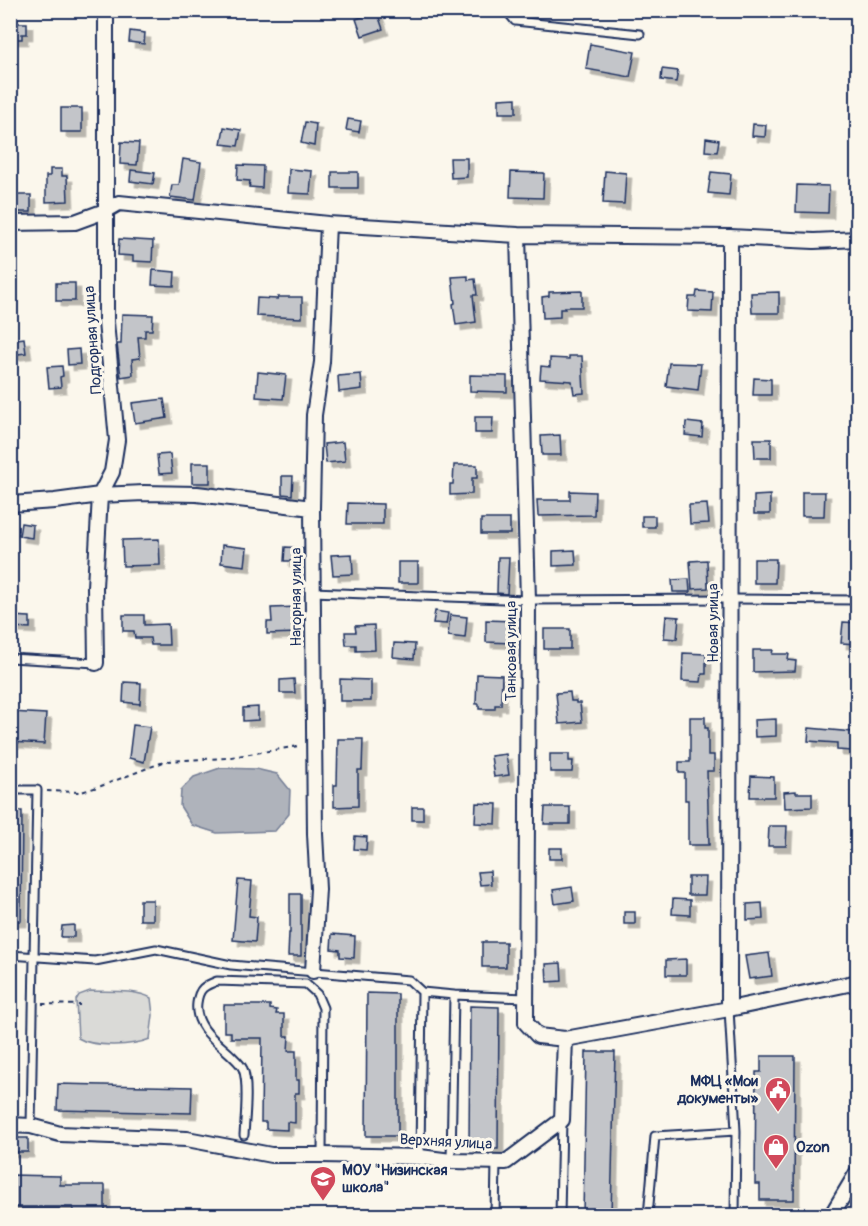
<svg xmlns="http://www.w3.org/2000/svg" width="868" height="1226" font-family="Pangolin,sans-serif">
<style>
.green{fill:#dadad7;stroke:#7a849a;stroke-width:1.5}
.water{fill:#afb3bb;stroke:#747e96;stroke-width:1.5}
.building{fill:#c3c5c9;stroke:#1b2f5e;stroke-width:1.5;filter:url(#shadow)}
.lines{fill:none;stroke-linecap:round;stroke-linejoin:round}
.lane-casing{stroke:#1b2f5e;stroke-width:11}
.street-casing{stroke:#1b2f5e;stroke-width:18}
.path{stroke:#1b2f5e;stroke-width:2;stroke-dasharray:4.5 4.5;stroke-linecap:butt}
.lane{stroke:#fbf7ec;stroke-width:7}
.street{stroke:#fbf7ec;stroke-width:14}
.labels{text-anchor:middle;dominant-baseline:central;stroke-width:6;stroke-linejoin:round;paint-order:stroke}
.street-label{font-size:15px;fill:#1b2f5e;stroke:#fbf7ec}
.poi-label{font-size:15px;font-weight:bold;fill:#1b2f5e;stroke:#fbf7ec;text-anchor:start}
</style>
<defs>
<filter id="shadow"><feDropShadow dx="5.5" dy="5.5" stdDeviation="0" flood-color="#0004"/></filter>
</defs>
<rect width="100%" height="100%" fill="#fbf7ec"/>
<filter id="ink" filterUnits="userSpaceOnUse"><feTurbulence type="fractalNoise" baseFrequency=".0167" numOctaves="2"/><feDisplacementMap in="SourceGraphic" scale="12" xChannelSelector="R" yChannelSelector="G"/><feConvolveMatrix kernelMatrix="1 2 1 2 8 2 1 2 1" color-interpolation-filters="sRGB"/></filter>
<g filter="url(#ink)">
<path class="green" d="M90,991C108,992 135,989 151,998L153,1015L150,1039C133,1046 94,1048 78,1038L76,1000L79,995Z"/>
<path class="water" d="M220,768L256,769L277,774L290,790L289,814L275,831L217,833L192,825L180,806L181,790L194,777Z"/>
<path class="building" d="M377,12L383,29L362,36L356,19Z
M10,23H27V34H22V39H10Z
M130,31L145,33L144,44L129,42Z
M590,44L635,52L630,77L586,69Z
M662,69L678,71L676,82L661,80Z
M516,98V113H499V99Z
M61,108H82V132H61Z
M348,119L361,121L359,132L346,130Z
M305,122L316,124L314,146L301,143Z
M753,124L766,125L765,137L752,136Z
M224,127L241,130L238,146L221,144Z
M706,138L719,140L717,152L705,151Z
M121,142L139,143L137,165L120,164Z
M450,158H467V177L451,178Z
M183,159L201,162L195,200L170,197L172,185H179Z
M238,165L263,166L262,188L249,187L250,181L237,180Z
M50,169H62V176H67L68,201L46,202V176H50Z
M289,169L312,171L310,194L288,193Z
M131,170L155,173L153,184L130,181Z
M605,171L626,173L624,204L603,203Z
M332,172H358V188H332Z
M511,172L544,173L543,198L510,197Z
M711,172L731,174L729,195L708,193Z
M797,185L829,186L828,213L796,212Z
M10,195H31V212H10Z
M119,239L153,241L152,262L133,261V256L118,255Z
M153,270L175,272L174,286L152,285Z
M468,276V280L475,279L477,295H473L476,322L456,325L453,304L455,303L452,277Z
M56,283H75V301H56Z
M582,291V307H564L565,309H560V317L543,318L542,297L549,296V292Z
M697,291L713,292L712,312L688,311L689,297H696Z
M779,292V313H752L751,293Z
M278,297H302V318L256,316L257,298L278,299Z
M122,314L153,315L152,330H145V337H138L140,358L132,359L133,375L121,377L117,344H121Z
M24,338L26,353L10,355V340Z
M79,349L80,364L68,365L67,350Z
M569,356H582L584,393L574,394L572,381L540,379L541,366L550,367V358L569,359Z
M669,363L701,364L698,390L666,386Z
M62,366L63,376L60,377L61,387L49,388L47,367Z
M258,372L286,375L283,399L256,397Z
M361,374L362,389L339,392L338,376Z
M470,375L507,376V392L470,391Z
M754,378L771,379V395H753Z
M164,399L167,418L135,423L132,403Z
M475,417H493L492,433H475Z
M686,422L703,424L702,437L685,435Z
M560,435L561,455H542L541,436Z
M754,439H771V458H755Z
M343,442L345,461L326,463L324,444Z
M170,454L172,473L159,474L157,455Z
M192,463H210V483H192Z
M454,465H477V478H472V494L450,495V484H453Z
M282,476H293L292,495L282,494Z
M570,491L595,492L594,515L538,516L537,500H570Z
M802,492H825L824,516H802Z
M770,495V514H754V496Z
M348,503L383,504V524H347Z
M707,504L709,523L690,524L689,505Z
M642,516H655V527H642Z
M481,519H510V534H481Z
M21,523L33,525L32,538L19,536Z
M159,539L160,565L123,566L122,540Z
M222,545L247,548L245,566L221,563Z
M285,547L303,548V561H284Z
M575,550L576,565L553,566V551Z
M352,554L353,574L333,575L331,555Z
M498,557H509L507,594L497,593Z
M754,559H776L775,583H754Z
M707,560L708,588L692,589L690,561Z
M398,562H418V583H398Z
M689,579L690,592H673L672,580Z
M298,607L299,633L267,634V622H272L271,608Z
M435,611L448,613L446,624L433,623Z
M123,615H144V625L168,624L169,645H151L150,638H135L134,631H123Z
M450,615L467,617L465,638L448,636Z
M10,616L30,617V628L10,627Z
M666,616L679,617L677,639L664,638Z
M486,620L513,621L512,643L486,642Z
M843,622L858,623V644L841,643Z
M374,625L375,650L356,651V645H346L345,632H356L355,626Z
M544,629H570V649H544Z
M394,643L415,644L414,659L393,657Z
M753,650H773L772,654H789L788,660L796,661L795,671L753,672Z
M683,653L706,654V674H702L701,682L682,681Z
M477,674L502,675L501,705H495V709H479V704H476Z
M294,679L295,693H280V680Z
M340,679L371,680V701H340Z
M124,682L141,683L140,704L123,702Z
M570,692L571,701H576V703H580L582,722L559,724L556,693Z
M258,707V720L243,721V708Z
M10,712L46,714L44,744L10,742Z
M690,717H705V728H708V755H714V771H707L709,845H688V800H685V773H679V762H690Z
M776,719V736L755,737L754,720Z
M133,725L150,727L144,762L129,758Z
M809,728L853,732L852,751L837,750V743L808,741Z
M338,739H363L362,770H358V806L334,807V785H337Z
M506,754L509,775L494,777L491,756Z
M550,754H569V761H573L572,772H550Z
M751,776L774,777V797H750Z
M796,791V793H812V807L785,808L784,792Z
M476,803L497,804L496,824L475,823Z
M412,807H423V820H412Z
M545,807H570V824H544Z
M10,811H22L21,921H10Z
M769,826H787L786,846H768Z
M355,836L367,837L366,850L354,849Z
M549,848H562V859H549Z
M490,871L491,884L480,885L478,872Z
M688,877H706L705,895H688Z
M238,880L252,881L249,916L257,917L255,942L233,940Z
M572,887L574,901L555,904L553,890Z
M290,894H301V956H288L289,933H290Z
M673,899L690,900V915L672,914Z
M140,900H153V920H140Z
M762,903L763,919L747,920V904Z
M624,912H635V924H624Z
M74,925V937H61L62,926Z
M332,934L355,936L354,958L340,957V950L331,949Z
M482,942H506V967H482Z
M769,953L772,976L749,979L745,956Z
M686,959V975H666V960Z
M561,963L562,981L547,982L546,964Z
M367,993L398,994V1136H366Z
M224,1005H270V1009L277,1010L276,1014H284V1036H289L288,1051H296V1080H299V1093H295V1123L287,1122V1130L266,1129V1122H261L262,1038H231V1032H224Z
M470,1006L499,1007L498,1149L469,1148Z
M586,1052H615L611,1215H583Z
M761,1056H795L794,1200H760V1184H755L756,1072H761Z
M58,1084L192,1087L191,1113L57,1110Z
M10,1138H28V1152H10Z
M10,1175L60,1176V1185H105V1215H73V1207H10Z"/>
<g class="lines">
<g class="lane-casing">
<path id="lane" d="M506,10L515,21L640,34
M312,592L528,600L730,599L858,600
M10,658L96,663
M10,790H37L31,1126
M10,955L95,961L156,949L231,965L409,980L422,992L420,1157
M422,992L454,995L451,1161
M454,995L526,998
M729,1009L736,1131L735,1216
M244,1135C245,1119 249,1083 243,1069C241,1064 235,1059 231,1055C216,1041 194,1027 197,1003C199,988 204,986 217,981L306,984L317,994L323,1008L322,1155
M495,1216L496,1161
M560,1216L562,1120
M648,1216L655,1136L736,1131"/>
</g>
<g class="street-casing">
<path id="street" d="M10,223L75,222L105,211L119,203L328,224L518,235L730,237L814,241L858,239
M518,235L528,600L526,1023L538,1036L565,1039L729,1009L858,982
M10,504L55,501L100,495L144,493L197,494L312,508
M96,663L95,587L100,495L112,472L117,440L106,322V10
M313,971L318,889L315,834L312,508L314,415L322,362L328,224
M729,1009L730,237
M10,1125L31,1126L60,1134L187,1139L271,1155H322L420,1157L451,1161L506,1162L562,1120L565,1039
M831,1216L858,1171"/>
</g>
<path class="path" d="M47,791L81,792L101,786L166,761L225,758L299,746
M42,1004L80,1005"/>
<use href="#lane" class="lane"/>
<use href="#street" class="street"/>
</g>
</g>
<defs>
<g id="civic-pin" transform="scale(1.35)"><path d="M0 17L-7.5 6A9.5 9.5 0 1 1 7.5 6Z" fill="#d1495b" stroke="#fbf7ec"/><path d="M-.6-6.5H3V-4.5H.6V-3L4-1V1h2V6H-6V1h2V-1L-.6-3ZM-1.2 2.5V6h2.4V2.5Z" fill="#fff"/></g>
<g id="shop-pin" transform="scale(1.35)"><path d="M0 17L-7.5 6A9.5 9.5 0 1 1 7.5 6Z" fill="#d1495b" stroke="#fbf7ec"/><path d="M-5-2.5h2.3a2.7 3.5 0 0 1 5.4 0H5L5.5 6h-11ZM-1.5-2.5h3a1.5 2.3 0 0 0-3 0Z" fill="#fff"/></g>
<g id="school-pin" transform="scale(1.35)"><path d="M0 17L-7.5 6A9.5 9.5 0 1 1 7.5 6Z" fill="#d1495b" stroke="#fbf7ec"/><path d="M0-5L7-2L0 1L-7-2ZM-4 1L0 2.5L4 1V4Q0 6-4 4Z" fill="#fff"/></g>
</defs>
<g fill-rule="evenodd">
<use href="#civic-pin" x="778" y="1090"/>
<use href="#shop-pin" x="776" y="1147"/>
<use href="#school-pin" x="323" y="1179"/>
</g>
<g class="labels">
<g class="street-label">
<text transform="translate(93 340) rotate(-94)">Подгорная улица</text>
<text transform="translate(296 597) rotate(-90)">Нагорная улица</text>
<text transform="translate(713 623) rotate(-90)">Новая улица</text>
<text transform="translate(511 651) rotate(-90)">Танковая улица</text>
<text transform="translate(446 1142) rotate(3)">Верхняя улица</text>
</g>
<g class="poi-label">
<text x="758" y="1081" text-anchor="end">МФЦ «Мои<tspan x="758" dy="17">документы»</tspan></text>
<text x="796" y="1147">Ozon</text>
<text x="342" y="1170">МОУ "Низинская<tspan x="342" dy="17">школа"</tspan></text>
</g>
</g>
<rect width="868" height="1226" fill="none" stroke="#fbf7ec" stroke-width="36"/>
<rect x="18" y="18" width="832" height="1190" fill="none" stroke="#1b2f5e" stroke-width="2" filter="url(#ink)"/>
</svg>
